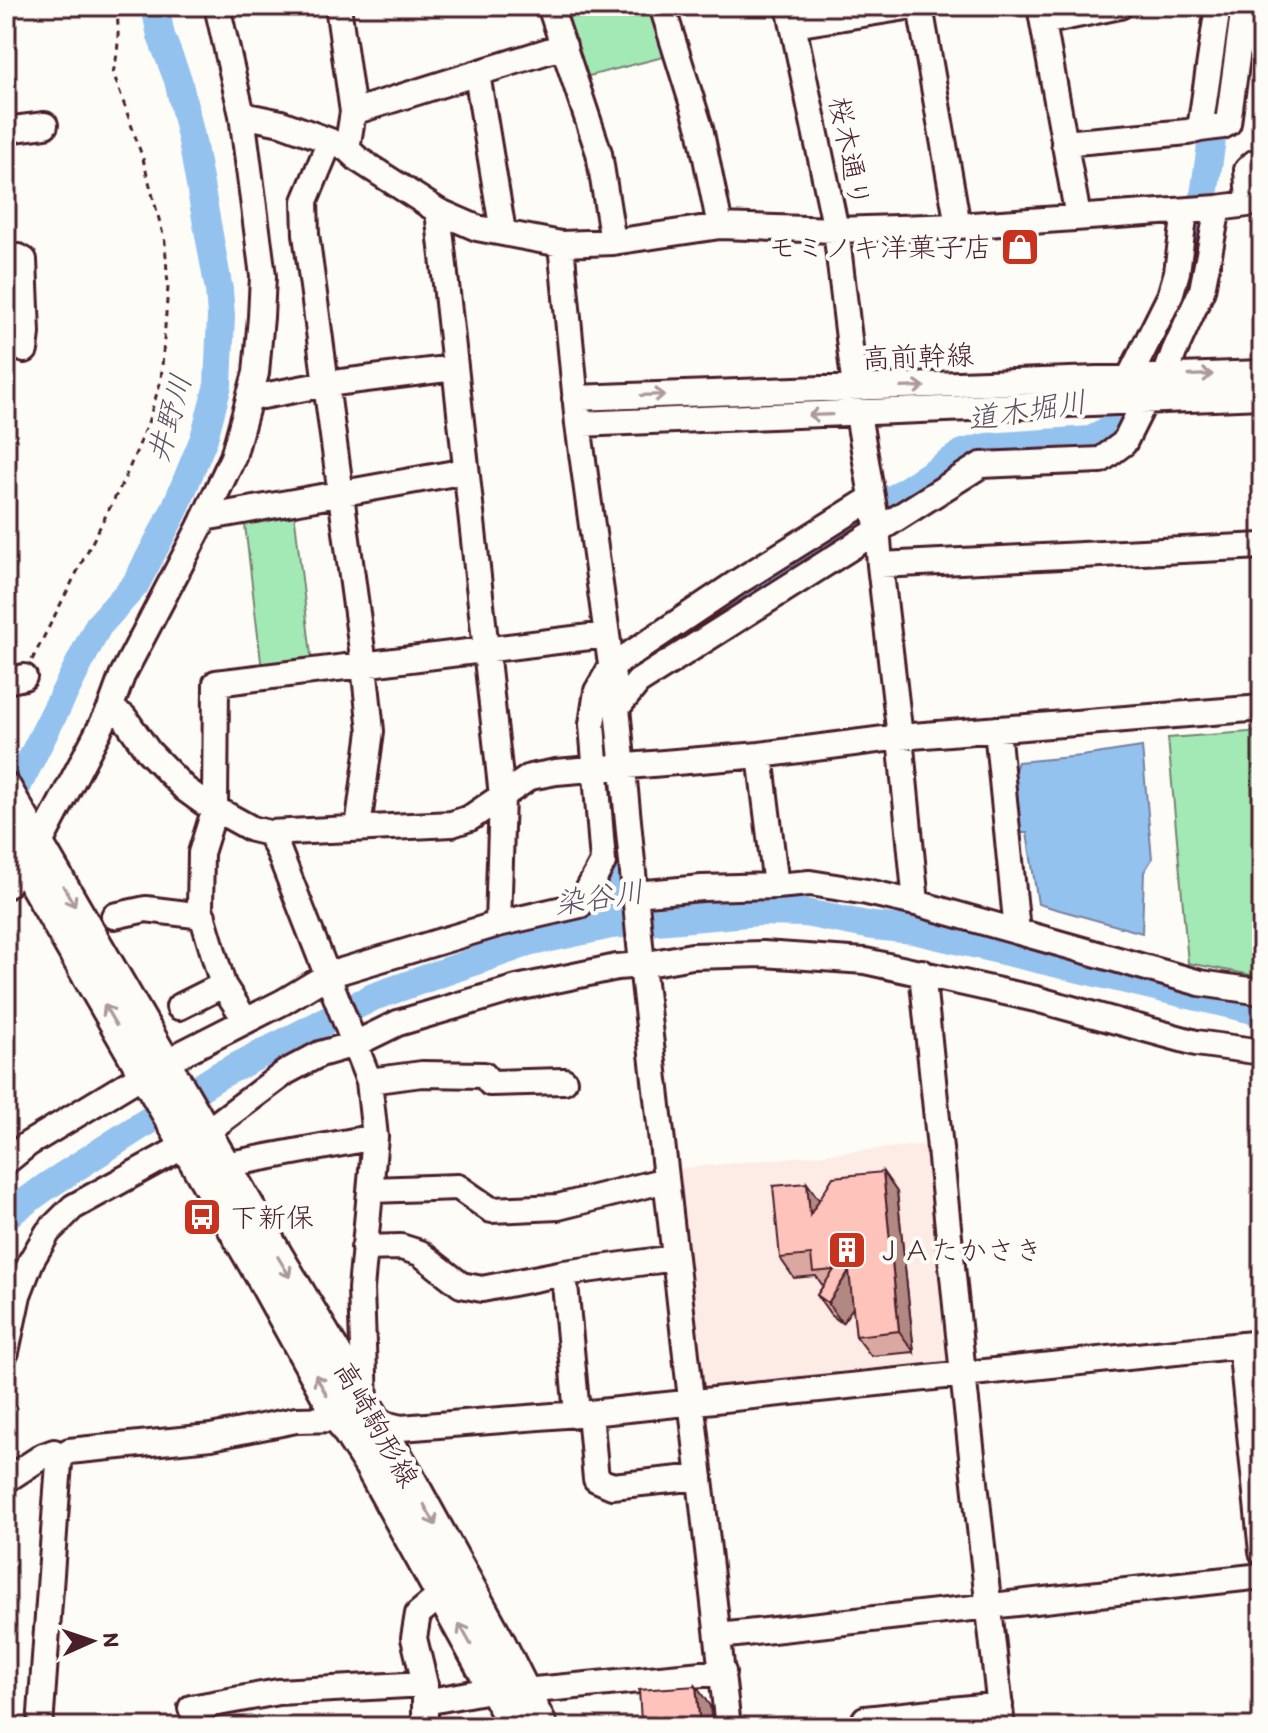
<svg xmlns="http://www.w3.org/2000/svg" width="1268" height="1733" font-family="Itim,'Klee One',sans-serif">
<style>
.built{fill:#fdebe5}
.green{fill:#a3e9b6;stroke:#768470;stroke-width:2}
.water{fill:#93c2ee;stroke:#7681a0;stroke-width:2}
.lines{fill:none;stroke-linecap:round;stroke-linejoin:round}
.river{stroke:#93c2ee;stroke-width:28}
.minor-casing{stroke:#4a1f2b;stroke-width:30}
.major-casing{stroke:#4a1f2b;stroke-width:36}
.path{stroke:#4a1f2b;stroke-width:3;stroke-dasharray:6 6;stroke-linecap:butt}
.minor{stroke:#fdfcf7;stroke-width:24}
.major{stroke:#fdfcf7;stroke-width:30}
.wall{fill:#daa8a0;stroke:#4a1f2b;stroke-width:2}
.shaded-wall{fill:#b28882;stroke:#4a1f2b;stroke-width:2}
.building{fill:#fec3ba;stroke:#4a1f2b;stroke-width:2}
.oneway{stroke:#ac999b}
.labels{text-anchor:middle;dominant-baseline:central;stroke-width:8;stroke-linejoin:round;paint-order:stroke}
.street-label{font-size:28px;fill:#4a1f2b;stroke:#fdfcf7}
.poi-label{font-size:28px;fill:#4a1f2b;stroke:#fdfcf7;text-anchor:start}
.water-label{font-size:30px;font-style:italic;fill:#605066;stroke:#fdfcf7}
</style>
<rect width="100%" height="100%" fill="#fdfcf7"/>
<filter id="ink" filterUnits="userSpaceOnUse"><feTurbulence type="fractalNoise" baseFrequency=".0125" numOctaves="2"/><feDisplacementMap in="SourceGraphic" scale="16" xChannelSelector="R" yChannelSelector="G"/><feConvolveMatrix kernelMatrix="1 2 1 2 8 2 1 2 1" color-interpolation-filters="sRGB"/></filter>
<g filter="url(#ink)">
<path class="built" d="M929,1144L951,1366L703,1390L699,1385L675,1169Z"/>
<path class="green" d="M557,6H653L667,56L581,78Z
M294,511L312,664L262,670L244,516Z
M1262,731V977L1188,963L1168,738Z"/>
<path class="water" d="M1142,747L1152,859L1144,872L1142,933L1038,904L1027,833H1019L1013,775L1018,762L1082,756Z"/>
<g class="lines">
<path class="river" d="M622,680L628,672L963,453L986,447L1091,440L1115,427L1183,302L1194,265L1231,6
M6,809L98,626L135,585L174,511L204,438L218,385L221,316L219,290L192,141L178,80L161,36L155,6
M609,834L611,925
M6,1216L47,1186L218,1076L373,997L527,943L611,925L759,912L805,913L873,926L914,930L1262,1012"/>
<g class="minor-casing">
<path id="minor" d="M338,6L353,112L347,149
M550,6L599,153L613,242
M662,6L700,128L720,226
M789,6L836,230L858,414L877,526L880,565L900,737L916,903
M920,6L958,226
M1040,6L1078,217
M1043,22L1120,6
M794,25L913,6
M477,74L503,232
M353,112L564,46
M242,115L281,123L330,141L347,149L359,160L438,211L477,228L561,244L613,242L720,226L836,230L958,226L1218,208L1262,202
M1200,129L1223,126L1228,123L1244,6
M6,130L45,125
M330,141L305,201L306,234L326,384L454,368
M1064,143L1188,132L1200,129L1218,6
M1249,203L1247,170L1254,163L1262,162
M438,211L502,796L498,924
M561,244L578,424L617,708L642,965L728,1727
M6,258L19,257L24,260L27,333L25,350
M1165,377L1174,352L1202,290L1218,208
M1129,378L1170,296L1177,272L1185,211
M250,394L263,396L326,384L364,665L371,731L358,828
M575,398L1262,373
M578,424L1262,396
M204,518L466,471
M880,565L1262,546
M6,681L24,677
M617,708L638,682L981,465L1101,460L1124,443L1145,401
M110,709L124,717L148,751L185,789L203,802L252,829L269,833L452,824L470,818L530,777L556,772L760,755L900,737L1262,708
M997,729L1017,931
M760,755L776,886
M269,833L279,852L369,1081L375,1137L361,1289L365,1402
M39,845L110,709L122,676L200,527L233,457L256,373L261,317L263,276L242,115L217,6
M6,886L21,860
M635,894L702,888L776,886L810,883L867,892L916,903L1200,983L1262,992
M114,916L146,909L203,916
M922,972L963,1374L1002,1727
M179,1007L223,985
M246,1021L223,985L200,908L201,853L215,808L216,683L606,635
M165,1062L283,1002L328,975L498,924L580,905L603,862L592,724L597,691L611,667L741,580L872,498
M369,1081L422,1074L484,1075L490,1083L564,1081
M206,1132L286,1072L320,1054L355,1044L398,1023L517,988L617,967L642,965L692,956L763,954L865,961L1036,999L1196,1043L1262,1052
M6,1162L28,1144L144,1074
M224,1165L375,1137
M371,1190L458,1187L491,1210L558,1207L666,1180
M364,1248L401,1247L420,1253L461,1285L482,1289L564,1273L675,1258
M564,1273L577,1414
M1241,1345L1262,1552
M6,1352L18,1295L31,1261L48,1232L73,1207L186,1145
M590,1413L596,1479L612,1486L700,1477
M6,1480L43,1456L54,1452L62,1456
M719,1636L1262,1576
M524,1691L723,1672
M425,1702L495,1689
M191,1708L278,1692L425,1684
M865,1719L1000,1705
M40,1727L59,1463L62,1456L69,1451L211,1437L296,1420L340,1419L376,1422L401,1428L590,1413L1262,1343
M425,1727V1684L414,1638L418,1614L442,1594"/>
</g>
<g class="major-casing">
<path id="major" d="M6,789L278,1257L402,1465L499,1641L542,1727
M6,834L261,1276L340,1419L369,1464L515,1727"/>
</g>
<path class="path" d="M32,660L124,480L146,429L161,380L168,287L165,242L143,159L113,72C120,50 118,28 117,6
M6,708L11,699"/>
<use href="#minor" class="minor"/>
<use href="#major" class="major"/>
</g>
<path class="wall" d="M883,1172L897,1192L914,1352L871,1356L856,1336L853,1307L842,1323L831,1315L817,1295L823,1286L816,1276L794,1278L780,1258L819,1200Z"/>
<path class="shaded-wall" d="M883,1172L897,1192L914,1352L899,1331Z
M807,1183L822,1204L810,1215Z
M849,1271L864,1292L842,1323L828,1303Z
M696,1686L710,1706L712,1727H700Z"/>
<path class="building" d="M883,1172L899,1331L856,1336L849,1271L828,1303L817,1295L834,1270L813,1272L811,1255L780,1258L773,1186L807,1183L810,1215L833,1177Z
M696,1686L700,1727H636V1722H641L639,1690Z"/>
<defs><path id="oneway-shaft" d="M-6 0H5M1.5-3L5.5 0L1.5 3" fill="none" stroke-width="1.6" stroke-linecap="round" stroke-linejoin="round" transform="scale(2)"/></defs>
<g class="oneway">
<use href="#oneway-shaft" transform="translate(1201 375) rotate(-2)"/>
<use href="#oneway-shaft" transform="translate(913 387) rotate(-2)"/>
<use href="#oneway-shaft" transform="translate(653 395) rotate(-2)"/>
<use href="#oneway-shaft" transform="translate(820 415) rotate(178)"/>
<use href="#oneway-shaft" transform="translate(69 896) rotate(60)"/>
<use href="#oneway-shaft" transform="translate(110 1015) rotate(-120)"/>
<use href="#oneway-shaft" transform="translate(284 1267) rotate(59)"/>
<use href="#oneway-shaft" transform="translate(321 1385) rotate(-119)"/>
<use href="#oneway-shaft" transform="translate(430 1515) rotate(61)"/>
<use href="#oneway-shaft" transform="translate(465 1634) rotate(-119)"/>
</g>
</g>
<defs>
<g id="shop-square" transform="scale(2)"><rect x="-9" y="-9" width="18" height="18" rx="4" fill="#c8321e" stroke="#fdfcf7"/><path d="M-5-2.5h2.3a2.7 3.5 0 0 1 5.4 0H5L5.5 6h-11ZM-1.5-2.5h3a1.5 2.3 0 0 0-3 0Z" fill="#fff"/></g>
<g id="bus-square" transform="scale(2)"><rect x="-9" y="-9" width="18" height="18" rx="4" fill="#c8321e" stroke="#fdfcf7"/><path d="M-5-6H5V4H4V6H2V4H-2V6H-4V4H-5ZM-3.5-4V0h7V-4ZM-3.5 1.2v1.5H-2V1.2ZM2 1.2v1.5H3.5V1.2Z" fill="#fff"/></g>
<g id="building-square" transform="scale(2)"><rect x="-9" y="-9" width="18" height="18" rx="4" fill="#c8321e" stroke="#fdfcf7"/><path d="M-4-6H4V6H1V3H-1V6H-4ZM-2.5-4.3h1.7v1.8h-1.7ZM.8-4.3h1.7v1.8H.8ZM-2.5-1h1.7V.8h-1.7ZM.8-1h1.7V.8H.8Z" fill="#fff"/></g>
</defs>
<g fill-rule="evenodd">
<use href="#shop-square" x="1020" y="247"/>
<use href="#bus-square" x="202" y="1217"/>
<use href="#building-square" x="847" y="1250"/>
</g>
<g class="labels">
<g class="street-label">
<text transform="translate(850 152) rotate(79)">桜木通り</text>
<text transform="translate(918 356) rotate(-2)">高前幹線</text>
<text transform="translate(377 1424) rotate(60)">高崎駒形線</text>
</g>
<g class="poi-label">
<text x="992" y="247" text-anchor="end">モミノキ洋菓子店</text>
<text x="230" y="1217">下新保</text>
<text x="875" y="1250">ＪＡたかさき</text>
</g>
<g class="water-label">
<text transform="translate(1027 410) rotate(-9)">道木堀川</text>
<text transform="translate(169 418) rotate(-74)">井野川</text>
<text transform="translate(599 897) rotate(-8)">染谷川</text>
</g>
</g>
<rect width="1268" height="1733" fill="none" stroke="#fdfcf7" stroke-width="32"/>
<rect x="16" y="16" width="1236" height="1701" fill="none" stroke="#4a1f2b" stroke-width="3" filter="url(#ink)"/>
<g transform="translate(92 1641) rotate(87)" stroke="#fdfcf7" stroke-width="6" paint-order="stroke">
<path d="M0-6L14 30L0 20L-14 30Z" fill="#4a1f2b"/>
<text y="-12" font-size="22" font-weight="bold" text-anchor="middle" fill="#4a1f2b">N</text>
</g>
</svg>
